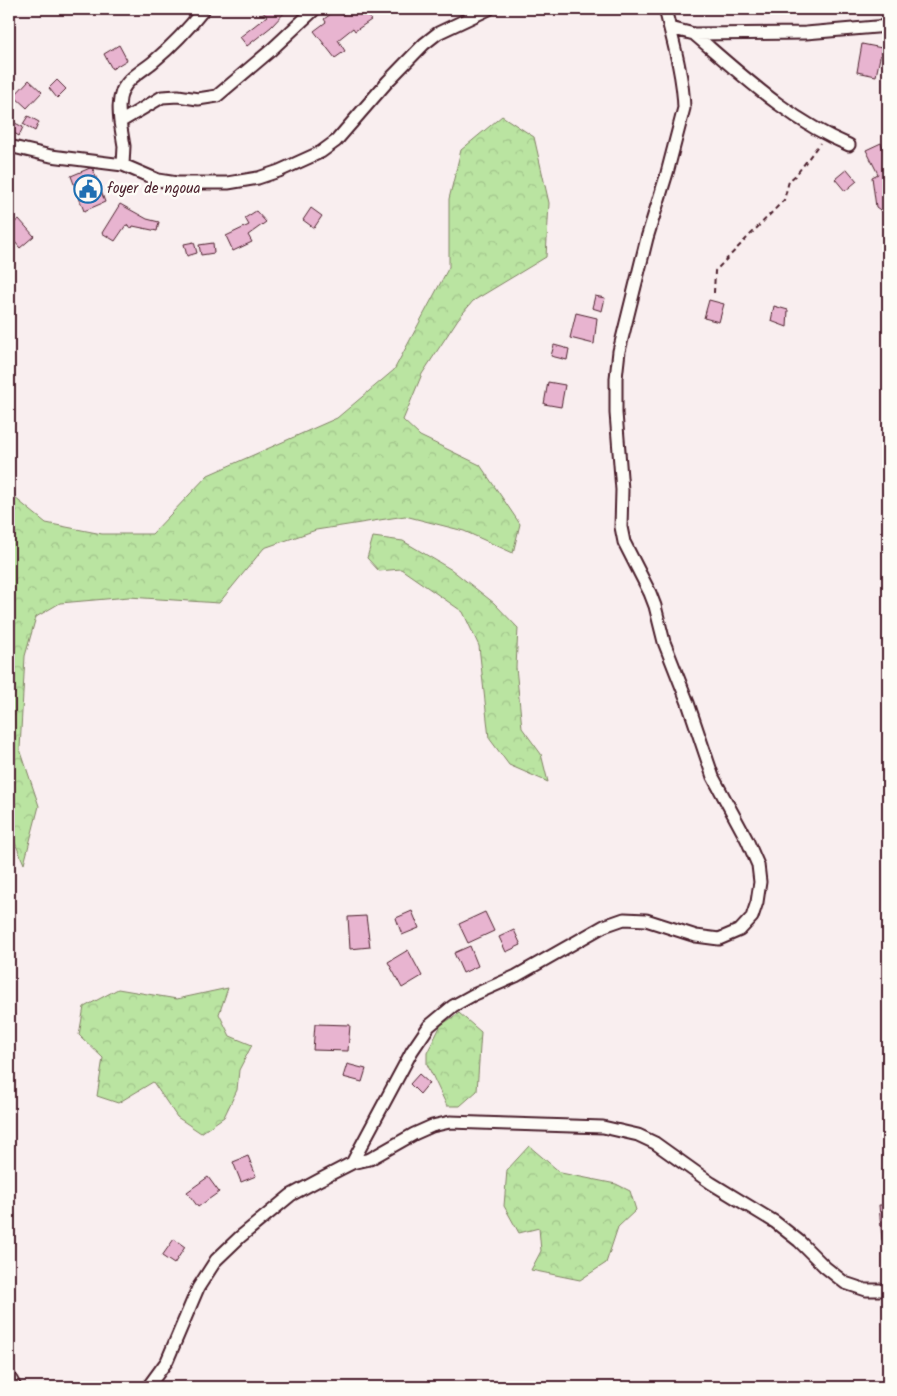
<svg xmlns="http://www.w3.org/2000/svg" width="897" height="1396" font-family="Kalam,sans-serif">
<style>
.forest{fill:url(#forest-crowns);stroke:#828266}
.building{fill:#e8b4d0;stroke:#4a1f2b}
.lines{fill:none;stroke-linecap:round;stroke-linejoin:round}
.minor-casing{stroke:#4a1f2b;stroke-width:15}
.path{stroke:#4a1f2b;stroke-width:2;stroke-dasharray:5 4;stroke-linecap:butt}
.minor{stroke:#fdfcf7;stroke-width:11}
.labels{text-anchor:middle;dominant-baseline:central;stroke-width:5;stroke-linejoin:round;paint-order:stroke}
.poi-label{font-size:15px;fill:#4a1f2b;stroke:#fdfcf7;text-anchor:start}
</style>
<defs>
<pattern id="forest-crowns" width="20" height="18" patternUnits="userSpaceOnUse" patternTransform="scale(1.25)"><rect width="20" height="18" fill="#bae4a1"/><path d="M2 6a3 3 0 1 1 6 0M12 15a3 3 0 1 1 6 0" fill="none" stroke="#a1c38b"/></pattern>
</defs>
<rect width="100%" height="100%" fill="#f9eeef"/>
<filter id="ink" filterUnits="userSpaceOnUse"><feTurbulence type="fractalNoise" baseFrequency=".02" numOctaves="2"/><feDisplacementMap in="SourceGraphic" scale="10" xChannelSelector="R" yChannelSelector="G"/><feConvolveMatrix kernelMatrix="1 2 1 2 8 2 1 2 1" color-interpolation-filters="sRGB"/></filter>
<g filter="url(#ink)">
<path class="forest" d="M502,116L534,137L549,203L546,257L473,301L458,319L422,374L403,420L420,436L480,465L520,524L513,553L464,531L405,516L316,530L264,548L219,603L129,597L60,603L36,617L25,656L20,749L39,806L24,864L9,829V493L46,523L102,534H152L208,475L337,418L394,370L449,267V199L461,150Z
M373,537L403,541L452,570L494,603L518,628L516,667L522,728L541,754L548,782L509,765L489,738L479,646L463,612L401,569L379,571L367,558Z
M228,988L219,1014L230,1036L252,1045L239,1070L237,1090L224,1117L201,1133L177,1117L153,1082L118,1103L97,1096L103,1058L79,1035L84,1007L118,989L177,999Z
M459,1013L481,1032L477,1091L460,1106H447L427,1064V1053L441,1025Z
M529,1146L561,1173L616,1184L630,1191L636,1210L618,1227L606,1263L580,1280L531,1270L541,1251L539,1228L519,1233L504,1206L507,1170Z"/>
<path class="building" d="M259,9H288L271,27L247,46L240,37L267,16Z
M338,9L342,15L351,9H364L371,20L355,31L353,28L338,40L345,51L335,58L314,31L326,22L324,19Z
M862,44L882,48L876,76L857,72Z
M119,45L127,60L112,69L104,54Z
M29,80L42,92L27,108L14,96Z
M57,80L66,89L57,98L49,88Z
M28,116L39,122L35,131L23,124Z
M13,122L23,127L19,136L9,130Z
M881,143L888,158V211L883,212L876,207L872,177L878,174L866,150Z
M90,168L93,169L105,202L84,211L71,176Z
M847,169L857,181L845,191L835,179Z
M120,204L147,219L159,222L157,231L133,226L132,228L126,225L115,241L102,233Z
M311,208L322,216L314,228L303,220Z
M256,211L266,222L248,235L252,242L233,251L226,236L249,225L245,218Z
M9,214L15,222L19,219L34,236L20,248L9,235Z
M194,242L197,253L187,256L184,244Z
M213,243L214,253L201,255L199,245Z
M595,296L605,298L602,311L592,308Z
M709,300L724,304L719,322L704,318Z
M774,306L788,310L787,327L771,321Z
M576,313L597,318L594,344L570,338Z
M554,345L569,349L567,360L551,356Z
M548,382L565,385L561,407L544,404Z
M412,911L419,928L402,935L396,918Z
M485,912L494,931L468,943L459,924Z
M366,916L370,947L350,949L348,917Z
M514,930L521,945L506,952L499,937Z
M470,946L478,966L463,973L454,953Z
M408,950L422,976L402,988L388,962Z
M315,1024L350,1025L348,1051L313,1050Z
M347,1064L366,1069L362,1082L343,1077Z
M419,1074L429,1083L420,1094L410,1084Z
M248,1156L256,1176L241,1182L233,1162Z
M208,1177L219,1192L198,1207L187,1192Z
M879,1205H888V1240H882Z
M174,1239L185,1247L174,1264L162,1256Z"/>
<g class="lines">
<g class="minor-casing">
<path id="minor" d="M670,28L694,34L806,33L888,26
M694,34C742,75 790,121 849,145
M120,122C119,111 118,102 122,91C128,78 142,71 153,62C172,46 189,28 204,9
M9,146L51,156L123,165L158,180L177,183H228L258,178L279,171L321,152L336,141L388,81L424,44L438,33L489,9
M123,165L124,146L120,122L162,97L178,96L198,99L217,96L270,51L315,9
M352,1163L412,1051L429,1026L453,1006L473,995L516,976L604,926L624,919L646,920L696,936L719,939L740,930L752,917L757,902L760,882L758,865L747,840L713,777L688,703L664,642L655,606L650,593L624,542L621,527L622,490L616,413V378L619,351L647,238L667,173L684,108C683,75 673,41 665,9
M9,1376L15,1387
M148,1387L167,1361L198,1288L216,1260L240,1237L291,1195L319,1180L352,1163L370,1159L414,1134L432,1126L450,1122L603,1127L638,1135L655,1143L711,1183L775,1222L799,1241L825,1267L845,1283L866,1290H888"/>
</g>
<path class="path" d="M714,293L715,271L784,200L789,181L796,175L820,143"/>
<use href="#minor" class="minor"/>
</g>
</g>
<defs>
<g id="civic-ring" transform="scale(1.4375)"><circle r="9.5" fill="#fdfcf7" stroke="#1f6fb2" stroke-width="1.5"/><path d="M-.6-6.5H3V-4.5H.6V-3L4-1V1h2V6H-6V1h2V-1L-.6-3ZM-1.2 2.5V6h2.4V2.5Z" fill="#1f6fb2"/></g>
</defs>
<g fill-rule="evenodd">
<use href="#civic-ring" x="88" y="189"/>
</g>
<g class="labels">
<g class="poi-label">
<text x="107" y="189">foyer de ngoua</text>
</g>
</g>
<rect width="897" height="1396" fill="none" stroke="#fdfcf7" stroke-width="30"/>
<rect x="15" y="15" width="867" height="1366" fill="none" stroke="#4a1f2b" stroke-width="2" filter="url(#ink)"/>
</svg>
